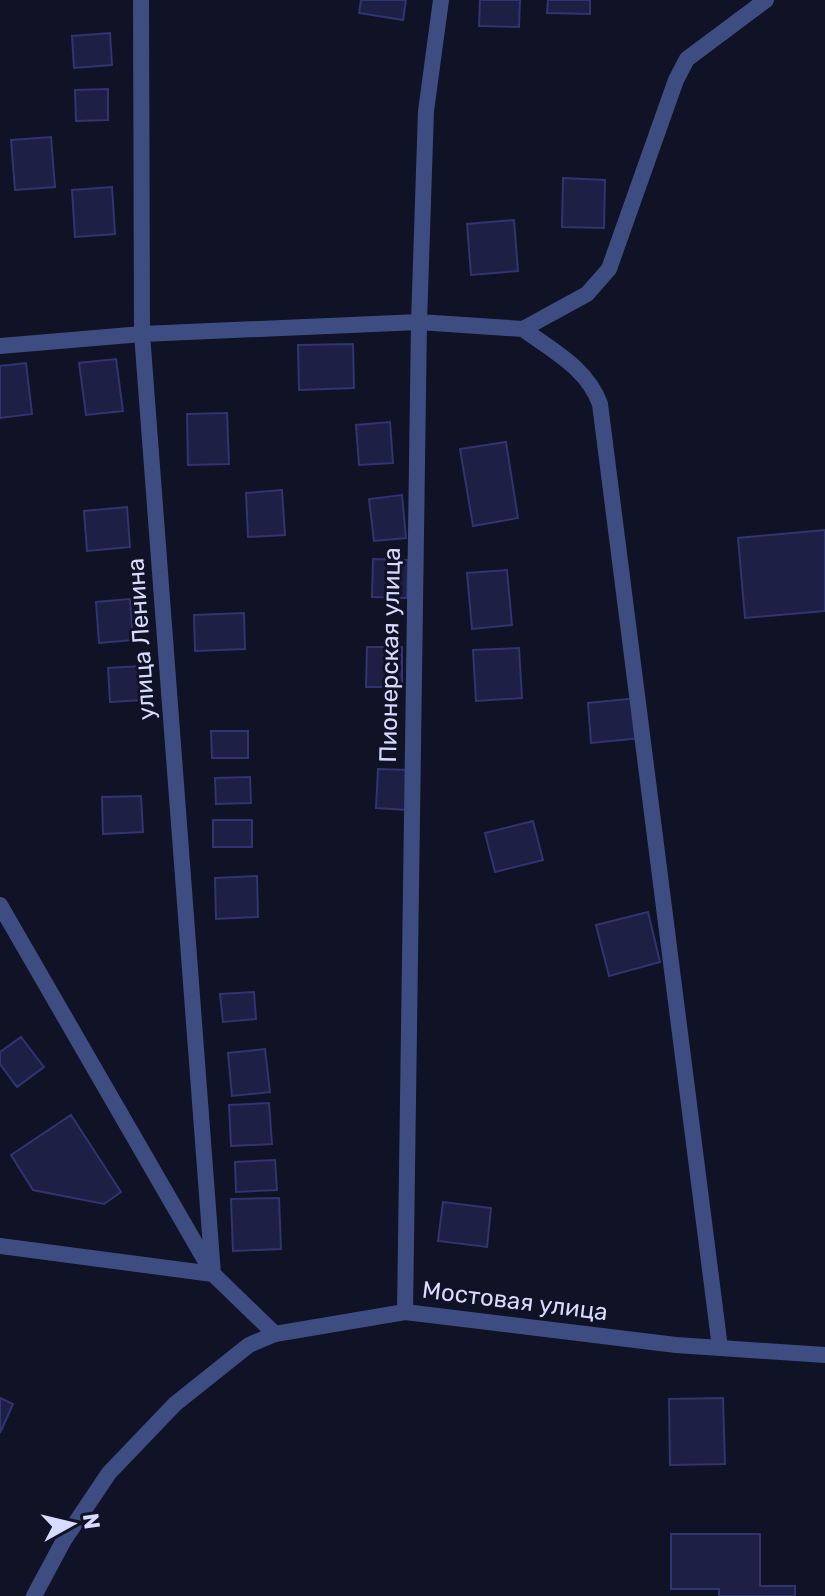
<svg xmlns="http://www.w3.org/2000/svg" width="825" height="1596" font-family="Rubik,sans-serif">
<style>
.building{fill:#1d1f45;stroke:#303470;stroke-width:2}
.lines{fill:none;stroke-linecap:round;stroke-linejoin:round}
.minor{stroke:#3e4d81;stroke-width:16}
.labels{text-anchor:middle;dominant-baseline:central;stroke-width:6;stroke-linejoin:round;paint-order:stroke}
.street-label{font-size:24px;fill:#d6dcfd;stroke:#101225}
</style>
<rect width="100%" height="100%" fill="#101225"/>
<path class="building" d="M361,0H406L403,20L359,13Z
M480,0H520L519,27L479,26Z
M548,0H590V14L547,13Z
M110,33L112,65L74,68L72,36Z
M108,89V120L76,121L75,90Z
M51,137L55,187L15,190L11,140Z
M563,178L605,180L604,228L562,227Z
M112,187L115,234L75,237L72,190Z
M514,220L518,271L471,275L467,224Z
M353,344L354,388L299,390L298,345Z
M116,359L123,411L86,415L79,363Z
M26,363L32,414L0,418V366Z
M227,413L229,464L188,465L187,414Z
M390,422L393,463L359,465L356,425Z
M506,442L518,518L473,526L460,449Z
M282,490L285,535L248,537L246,493Z
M402,495L406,538L374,541L369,499Z
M127,507L130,547L87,551L84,511Z
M825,530V611L745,618L738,538Z
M373,559L408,560L407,598L372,597Z
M507,570L512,625L472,629L467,573Z
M130,599L133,640L99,643L96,602Z
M244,613L245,649L195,651L194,615Z
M367,647H402V687H366Z
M519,648L522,698L476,701L473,650Z
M141,666L144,700L110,702L108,668Z
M637,698L641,738L591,743L588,703Z
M211,731H248V758H212Z
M378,769L410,770L408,810L376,808Z
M250,777L251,803L216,804L215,778Z
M141,796L143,832L103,834L102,797Z
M213,820H252V847H213Z
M533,821L543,860L495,872L485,833Z
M257,876L258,917L216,919L215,878Z
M648,912L660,962L609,976L596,925Z
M254,992L256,1019L223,1022L220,994Z
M21,1037L44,1067L17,1087L0,1064V1052Z
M265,1049L270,1092L232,1096L228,1053Z
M269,1103L272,1144L231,1146L229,1105Z
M71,1115L121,1192L104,1204L33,1190L11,1155Z
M275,1160L277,1190L236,1192L235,1162Z
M279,1198L281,1249L233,1251L231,1199Z
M443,1202L491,1208L487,1247L438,1241Z
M0,1398L13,1404L0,1433Z
M723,1398L725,1464L670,1465L669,1399Z
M671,1534H760V1586H795V1596H719V1589H671Z"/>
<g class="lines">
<path class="minor" d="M523,329C553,351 587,368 600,404L720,1348
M0,346L142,334L419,322L523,329L587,294L609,269L676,80L687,59L766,0
M0,905L213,1274L275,1334
M0,1246L213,1274L142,334L141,0
M405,1312L419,322L426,111L441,0
M34,1596L64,1540L109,1473L175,1404L249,1345L275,1334L405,1312L676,1345L825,1355"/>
</g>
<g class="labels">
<g class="street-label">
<text transform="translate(141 639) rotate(-94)">улица Ленина</text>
<text transform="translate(390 655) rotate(-89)">Пионерская улица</text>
<text transform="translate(515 1301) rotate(7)">Мостовая улица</text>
</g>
</g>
<g transform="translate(72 1524) rotate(82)" stroke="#101225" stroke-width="6" paint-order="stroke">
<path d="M0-6L14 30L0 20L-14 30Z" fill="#d6dcfd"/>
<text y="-12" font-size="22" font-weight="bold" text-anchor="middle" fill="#d6dcfd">N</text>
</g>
</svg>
